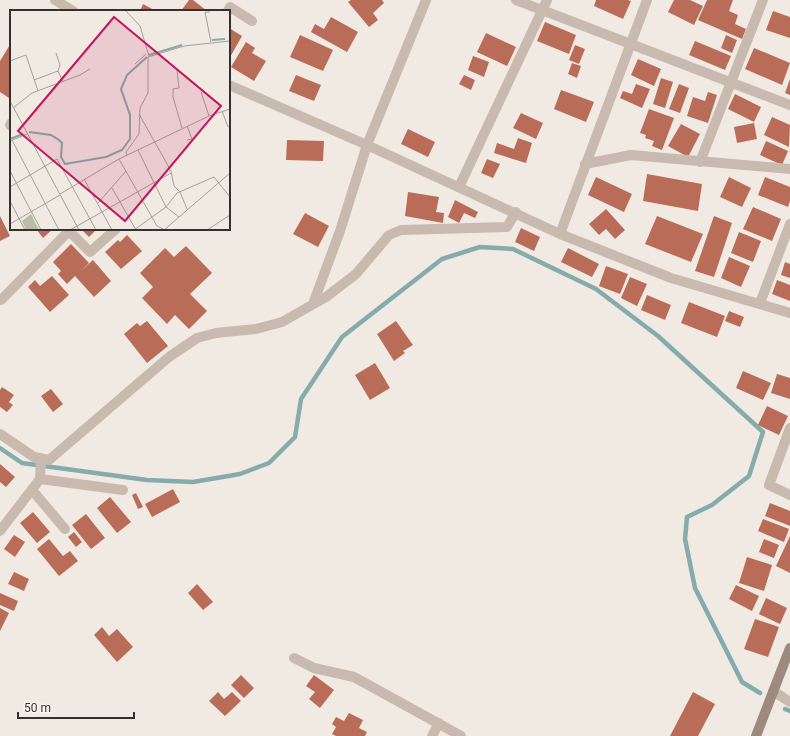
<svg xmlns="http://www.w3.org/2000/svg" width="790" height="736" font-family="Roboto,sans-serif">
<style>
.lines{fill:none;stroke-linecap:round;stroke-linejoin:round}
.stream{stroke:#85abab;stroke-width:4.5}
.building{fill:#b96d59}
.street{stroke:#c9baaf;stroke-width:10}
.secondary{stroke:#9c8a81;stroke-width:10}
.inset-river{fill:none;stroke:#85abab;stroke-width:2}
.inset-road{fill:none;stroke:#a7a09a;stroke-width:1}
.view{fill:#c2185b;fill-opacity:0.15;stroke:#c2185b;stroke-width:2}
.inset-edge{fill:none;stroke:#38302c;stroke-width:2}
</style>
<rect width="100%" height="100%" fill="#f1eae3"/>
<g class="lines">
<path class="stream" d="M0,448L22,463L147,480L193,482L240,474L269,463L295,437L301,399L342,337L442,259L480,247L513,249L596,289L658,336L763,432L749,476L712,505L687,517L685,539L695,588L742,682L760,693
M785,709L790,711"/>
</g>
<path class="building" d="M189,0H193L207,11H181Z
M351,0H382L384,3L373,13L378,20L369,27L348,2Z
M596,0H628L631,1L623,19L594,6Z
M674,0H690L703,6L694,25L668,12Z
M707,0H733L729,11L738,15L735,24L746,29L742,39L698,20Z
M143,4L156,11H140Z
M773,11L790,17V38L766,30Z
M331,17L358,32L347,52L311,32L315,24L324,29Z
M545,22L576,35L569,54L537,41Z
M229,28L242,36L229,59Z
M486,33L516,47L507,66L477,52Z
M300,35L333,50L323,71L290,57Z
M726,35L737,40L732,53L721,48Z
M695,41L731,56L725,70L689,55Z
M246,42L255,48L252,53L266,61L254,81L231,67Z
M11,43V95L9,98L0,92V61Z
M575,45L585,49L579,64L569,60Z
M754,48L790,63L782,85L745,69Z
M473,56L489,62L484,77L468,70Z
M638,59L661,69L654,86L631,75Z
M572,63L581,66L577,78L568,74Z
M296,75L321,85L314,101L289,91Z
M464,75L475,80L471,90L459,84Z
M661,78L673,82L665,108L653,104Z
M790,79V95L785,93Z
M636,84L650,89L642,108L620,98L623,91L632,94Z
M679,84L689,88L680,113L669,109Z
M561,90L594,102L586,122L554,109Z
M708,92L717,95L708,123L687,116L693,97L705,101Z
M735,94L761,107L754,122L728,109Z
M649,109L674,118L662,150L652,146L654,141L645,138L646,135L640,133Z
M521,113L543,123L536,139L513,128Z
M772,117L790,125L789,147L764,135Z
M754,123L757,139L737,143L734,127Z
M681,124L700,134L688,157L668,146Z
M408,129L435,142L428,157L401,144Z
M518,138L532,143L526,163L494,153L497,143L514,149Z
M287,140L324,141L323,161L286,160Z
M766,141L788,151L782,165L760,155Z
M487,159L500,164L493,178L481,173Z
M647,174L702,184L698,211L643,201Z
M596,177L632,194L624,212L588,195Z
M729,177L751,188L742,207L720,197Z
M765,177L790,187V201L788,207L758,195Z
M408,192L439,197L436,212L444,213L443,223L405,216Z
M455,200L478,212L475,218L464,213L459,223L448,217Z
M753,207L781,219L772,241L743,229Z
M606,209L625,230L615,239L606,229L599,235L589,224Z
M305,213L329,226L318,247L293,234Z
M0,216L10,236L0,241Z
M657,216L703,234L691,262L645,244Z
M714,216L732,223L714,277L695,271Z
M521,228L540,237L534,251L515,242Z
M36,229H53L43,238Z
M81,229H97L89,237Z
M739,232L761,241L753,262L731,253Z
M127,235L142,251L121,269L105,252L118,240L120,242Z
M71,244L89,263L80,272L93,260L111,281L94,297L75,276L67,284L58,274L61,271L53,262Z
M186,246L212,273L190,294L207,311L189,329L175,315L167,324L142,298L153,287L140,273L165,248L174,257Z
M568,248L599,264L592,277L561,262Z
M729,257L750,266L741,287L721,278Z
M785,262L790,264V278L781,275Z
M606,266L628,274L620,294L599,286Z
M52,276L69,295L50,312L28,287L35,280L40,286Z
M630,277L647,284L637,306L621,298Z
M777,280L790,285V301L772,294Z
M647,295L671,305L665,320L641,310Z
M689,302L725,316L717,337L681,323Z
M729,311L744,317L740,327L725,321Z
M147,321L168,346L147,363L124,334L137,323L140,326Z
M396,321L413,345L403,351L405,353L394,361L377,334Z
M375,363L390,388L370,400L355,375Z
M743,371L771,383L763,400L736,388Z
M777,374L790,378V399L771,393Z
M2,387L14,395L9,402L13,405L7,412L0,407V390Z
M51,389L63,404L53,412L41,396Z
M767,406L788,416L779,435L758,425Z
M0,464L15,477L6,487L0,482Z
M173,489L180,502L152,517L145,504Z
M136,493L143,507L138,509L132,495Z
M110,497L131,522L117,533L97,508Z
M770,503L790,511V526L765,516Z
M33,512L50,532L37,543L20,523Z
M86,514L105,538L91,549L72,525Z
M763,519L789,529L784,542L758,531Z
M74,532L82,542L76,547L68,537Z
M14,535L25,542L15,557L4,549Z
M790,536V573L776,566Z
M49,539L63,556L70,551L78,561L59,576L37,549Z
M764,539L779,545L774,558L759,552Z
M747,557L772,565L764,591L739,583Z
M14,572L29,579L24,591L8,584Z
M197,584L213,602L203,610L188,593Z
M736,585L759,596L752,611L729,599Z
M0,593L18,601L14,611L0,605Z
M766,598L787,608L780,624L759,614Z
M0,608L9,613L0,631Z
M755,619L779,627L768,657L744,649Z
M102,627L109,636L117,629L133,647L117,662L94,635Z
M241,675L254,688L244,698L231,685Z
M314,675L334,690L320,708L309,699L315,692L306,686Z
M218,692L224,699L232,692L241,701L225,716L209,701Z
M693,692L715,704L698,736H670Z
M349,713L363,720L359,728L367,732L365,736H336L332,734L336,727L332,724L336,717L344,721Z"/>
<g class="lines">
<path class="street" d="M55,0L73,11
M516,0L790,105
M228,11L230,7L252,21
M229,85L367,145L560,234L671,278L790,313
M10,125L11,123
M700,162L763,0
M585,164L631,155L790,169
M459,187L547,0
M560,234L647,0
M1,300L69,231L90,252L116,229
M760,303L790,224
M313,304L340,231L367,145L426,0
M790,428L769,485L790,495
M0,434L34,457L49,460L169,357L197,338L216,333L256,329L282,322L326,297L356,274L389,235L401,230L507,227L516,212
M40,479L123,490
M32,490L65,529
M0,531L40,479L41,458
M294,658L314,668L354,677L461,736
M773,691L790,702
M432,736L439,723"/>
<path class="secondary" d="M756,736L790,648"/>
</g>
<g transform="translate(10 10)">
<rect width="220" height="220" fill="#f1eae3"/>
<path d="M21,204L29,220H16L12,211Z" fill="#b7bfa4"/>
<path class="inset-river" d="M202,30L215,29M139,45L172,35M19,122L41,125L49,130L52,133L51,147L55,154L96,147L112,140L120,129V105L111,79L117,65L137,47M0,129L13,124"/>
<path class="inset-road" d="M115,0L130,16L139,46M200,2H195L201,32M46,43L50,55L48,61M0,51L16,45L28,81M125,54L136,44M167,60L169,78L163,79V87L172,118M24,70L48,61L53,72M191,82L199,106M0,91L69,220M3,98L22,83L70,65L80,59M212,101L218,117H220M129,104L161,161L164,176L170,182L177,199M2,130L49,220M177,130L182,129L177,116M0,131L17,124M128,140L156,197L169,207M117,145L116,142L129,124L130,98L138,83V47L174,36L220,31M109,149L147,216L155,220M0,161L31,220M74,169L102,220M0,177L47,149L86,220M102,178L126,220M50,184L109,149L199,106L220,99M0,191L15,220M88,193L116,161M0,214L50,185M60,220L161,163M124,220L156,197L167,183L204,167L220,187M154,220L220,163M197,220L220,205"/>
<path class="view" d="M104,7L211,96L115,211L8,121Z"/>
<rect width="220" height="220" class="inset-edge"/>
</g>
<path d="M18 712v6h116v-6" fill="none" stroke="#38302c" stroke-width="2"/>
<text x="24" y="712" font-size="12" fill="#38302c" stroke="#f9f4ef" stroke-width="3" paint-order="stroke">50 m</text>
</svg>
